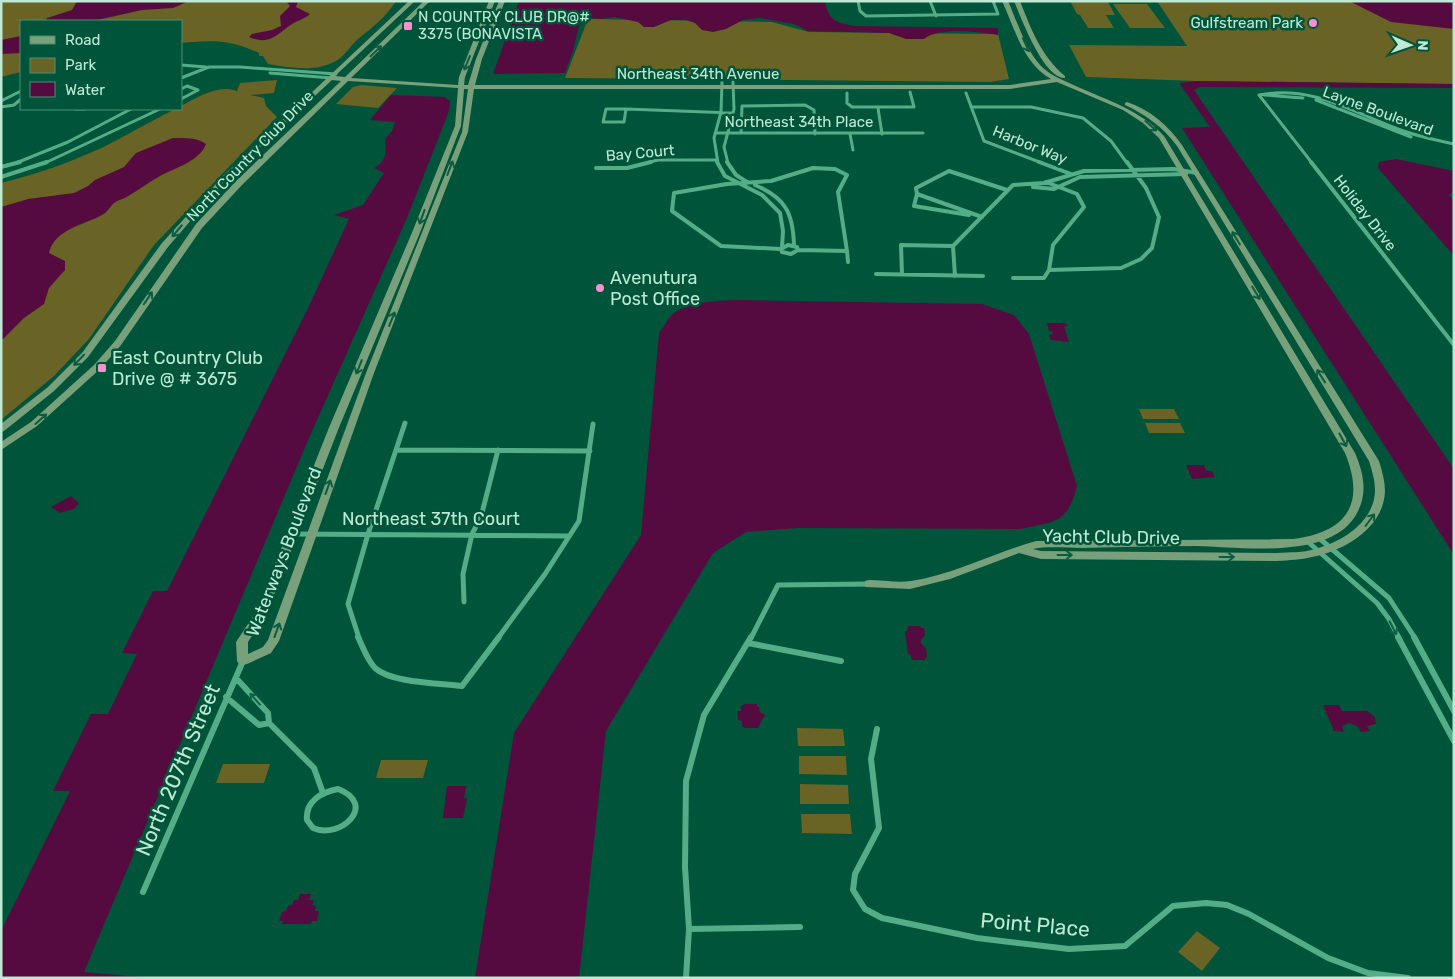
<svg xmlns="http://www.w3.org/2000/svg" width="1455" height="979" viewBox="0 0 1455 979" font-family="Rubik,sans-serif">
<rect width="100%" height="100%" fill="#005439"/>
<path fill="#696325" d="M1,1H396C386,17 372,28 358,39C351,45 346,54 339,59C318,73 291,68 268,64L263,56H259V53C229,39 214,40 181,43V21H21V72L1,77Z
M1073,1L1108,2L1115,15H1106L1114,28H1088L1080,15L1077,14L1071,3Z
M1157,1H1454V84L1196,81L1086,77L1069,45L1187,46Z
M1113,4H1147L1165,28H1130Z
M588,19L772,22L809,32L998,34L1009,79L990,82L565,78Z
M277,80L274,93L250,95L264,98L266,106L277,117L154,245L89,339L54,376L1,420V183C41,173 81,159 117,140C136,130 155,119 175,109H181V106C198,97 218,84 237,91L240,83Z
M361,85L397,88L378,108L336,104L353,87Z
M1139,409H1174L1179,419H1143Z
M1145,423H1180L1185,433H1149Z
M797,728L843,729L845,746H798Z
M799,756H846L847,775L799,774Z
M381,760H428L423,778H376Z
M223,764H270L264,783H216Z
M800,784L848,785L849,804H800Z
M801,814H850L852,834L802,833Z
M1197,931L1220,948L1202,971L1178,952Z"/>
<path fill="#560b40" d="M77,1H189L173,8L142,10L93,21H45L47,18L72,10Z
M286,1H298L296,7L310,14C305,19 298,20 292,24C277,34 270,46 249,37L252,34L272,30L281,26L280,16L290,6Z
M519,1H825C828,21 837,23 856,26L998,28V35C979,32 938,27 924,39H906L889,33L808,31L794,24L759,18L743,20L726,29L713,32L702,30L695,23L686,20H671L654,27H644L638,22L614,17L601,19L581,17L573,51L565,73L493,74Z
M1349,1H1454V29L1391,22Z
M21,36V53L1,54V40Z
M1196,81L1454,84V88L1200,87L1194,90L1454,469V555L1182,128L1210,127L1181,86L1180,83Z
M391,95L445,97L450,101L449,111L407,218L309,438L84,972L151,978H1V931L70,791H53L91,714H108L137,654L122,653L153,591H167L309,306L349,219L334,215L363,205L384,173L374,168C387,161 386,153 385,139L392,131L395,122L370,120Z
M173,138C183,138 197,137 206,144C200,161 175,168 160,176C149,182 139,190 128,196C124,199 118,200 114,203C109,208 107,213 100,216C83,225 54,230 49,253L65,261V270L49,288L44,304L24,318L1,341V207L28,199L74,193L88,186L95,180L124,167L136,153Z
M1396,159L1454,171V191L1449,195L1454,201V256L1378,168L1379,162Z
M736,300L982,304L1014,315L1029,334L1077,486C1067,524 1056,521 1021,529L798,528L746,532L713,553L606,731L579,978H475L514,733L641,535L659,333C664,327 668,318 674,313C690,301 717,301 736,300Z
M1047,323H1066L1067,326L1064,327L1069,342L1051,340L1049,335L1053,334L1052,331H1049Z
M1186,465H1204L1206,471H1212L1215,477L1192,479Z
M71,496L79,503L74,509L60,513L51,507Z
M908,626H920L921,628H924L925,635L921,640V643L926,649L927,658H925V660H912L910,654H908L905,631H907Z
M744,704H757V707H759L760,712L765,715L758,728H745L742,726V721L738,720L737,711H741V706Z
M1323,705H1339L1342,711H1367L1375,717L1376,724L1367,726L1370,731L1361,732L1357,726L1349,723L1342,726L1344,732L1334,731Z
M447,786H466L464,798H467L463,818H443Z
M300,894H311L309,900H314L312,905L316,906L315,911H319L317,921H312L311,924H282L283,921H279L282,912L286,911L288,906L292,905L294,900H298Z"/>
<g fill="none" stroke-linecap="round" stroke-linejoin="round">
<path stroke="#53ae87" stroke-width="3" d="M858,1L860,11L866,16L998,14L993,1
M930,1L936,16
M181,65L206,67
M270,73L331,78
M181,78L209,67H240L336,74
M181,89L187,86L198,90L181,99
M847,93V103L852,107H914L910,92
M966,93L984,141L1042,163
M1259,95L1312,163
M1259,95C1312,85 1350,111 1398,129C1416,136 1435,140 1454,144
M1264,95L1303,98
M1316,100L1411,137
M1,101L21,91
M1,107L14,105L21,99
M971,107H1031L1083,118L1111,141L1127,163
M878,108L882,134
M75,109H85
M606,109H626L624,122H603Z
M626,109L733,113
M715,133H923
M741,133L742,106L805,105L814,110L815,134
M850,134L853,150
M16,163L68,142L131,109
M45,163L160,109
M646,163L658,160H716
M718,163L714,138L721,112L722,82
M728,163L724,147L734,109L733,82"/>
<path stroke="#53ae87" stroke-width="4" d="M717,162L725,176L762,195L780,213L783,231L782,247
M727,162L736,175L747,182
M1039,162L1071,174
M1311,162L1454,345
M1,167L20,162
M596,168H627L651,162
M1,177L47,162
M1046,182L1077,194L1084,207L1053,245L1049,270L1121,268L1141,259L1152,248L1159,217L1146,188L1127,162
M755,185C785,198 793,212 794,245
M1033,187L1054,189L1080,177L1186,174
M917,194L914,206L969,215
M982,217L917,194L916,188L949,171L1007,190
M781,249L782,252L791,254L798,250
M781,249L721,246L672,211L674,193L727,184L771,181L813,168L835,169L847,175L838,192L847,251L798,250
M781,249L788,245L797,247L798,250
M847,251L848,262
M876,274L983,276
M902,274L901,245L953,246
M955,276L953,246L1013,185L1044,183L1084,171L1174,169L1197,173
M1013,278H1044L1049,270"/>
<path stroke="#53ae87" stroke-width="5" d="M396,450L590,451
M292,534L569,536
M1319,538L1389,598L1415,638
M1307,541L1377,603L1389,619L1399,638
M464,602L463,574L472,534L481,517L498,450
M359,638L348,604L368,534L405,423
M498,638L545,574L579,521L593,424
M751,638L778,585L869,584"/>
<path stroke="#53ae87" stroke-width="6" d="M358,637C363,647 367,660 375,668C391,683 439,683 462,686L499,637
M1398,637L1454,741
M1414,637L1454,711
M748,643L841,661
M236,678L268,713L269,723L314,768L323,793
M226,697L259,725L269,723
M877,729L871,759L879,828L855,874L853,890L865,909L882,918L977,938L1069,949L1125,946L1173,906L1206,903L1227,905L1249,914L1328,958L1368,973L1408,978
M338,789C378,804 341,840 313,828L307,820C305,801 322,792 338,789Z
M143,892L243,661
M689,929L800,927
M686,978L689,929L685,867L686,781L704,715L751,637"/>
<path fill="#78a07b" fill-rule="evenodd" d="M409,1H415L335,76L345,77L424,1H430L351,78L458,85L459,77L489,1H495L465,77L464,85H468L476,59L499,1H505L482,59L475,85H1010L1051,79C1023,63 1015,29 1002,1H1008C1017,21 1026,51 1041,66C1051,76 1065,81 1078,87C1109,101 1140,110 1164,136L1355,453C1363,472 1368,491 1358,511C1335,561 1241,547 1196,546C1158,546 1120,547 1082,548C1066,548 1048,546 1033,549L1041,551L1277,553C1290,552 1303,553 1315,549C1342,542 1374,522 1375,491C1375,480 1372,471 1369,461L1177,146C1163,127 1146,115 1125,105V103L1127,102C1150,110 1168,125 1182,145L1379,461C1382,471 1385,481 1385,491C1384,528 1344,551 1312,557C1301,560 1289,560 1277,561L1041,559L1019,553L950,579L910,589L865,587L864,584L865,581L869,580C883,580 897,583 911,581C953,575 995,552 1036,541L1293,539C1347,532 1366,504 1345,453L1159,138L1143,123L1123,110L1057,82L1010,89H474L468,132L374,373L279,641L271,653L247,664L243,665L239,664L237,661L236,642L256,612L328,430L411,235L455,126L458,88L348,81L242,185L202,228L121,345L100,369L37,426L1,450V442L31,422L94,365L115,341L196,224L236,181L341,81L332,80L229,176L168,247L88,357L54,391L4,431L1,432V424L48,387L82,353L162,243L225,174ZM464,89H468L462,132L366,373L268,640L263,647L248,654V642L267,613L338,430L419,235L461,126Z
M1014,1H1020C1031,29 1041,56 1065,76V78C1044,79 1021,18 1014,1Z"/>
</g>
<defs><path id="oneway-shaft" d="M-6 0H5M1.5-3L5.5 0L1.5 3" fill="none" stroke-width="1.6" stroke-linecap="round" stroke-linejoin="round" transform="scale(1.25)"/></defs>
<g stroke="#0c5c40">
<use href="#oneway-shaft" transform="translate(1026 45) rotate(65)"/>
<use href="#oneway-shaft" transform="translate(376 51) rotate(-44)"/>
<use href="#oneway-shaft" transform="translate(467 63) rotate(112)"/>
<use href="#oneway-shaft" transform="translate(1151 126) rotate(41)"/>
<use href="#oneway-shaft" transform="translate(450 168) rotate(-69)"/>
<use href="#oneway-shaft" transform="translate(422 217) rotate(110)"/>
<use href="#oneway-shaft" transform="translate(177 231) rotate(130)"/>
<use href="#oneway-shaft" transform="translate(1236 238) rotate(-121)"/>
<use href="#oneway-shaft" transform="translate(1256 293) rotate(59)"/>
<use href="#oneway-shaft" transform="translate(148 298) rotate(-56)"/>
<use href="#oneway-shaft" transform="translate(392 319) rotate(-68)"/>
<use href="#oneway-shaft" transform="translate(79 360) rotate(134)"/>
<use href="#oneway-shaft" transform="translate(359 367) rotate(112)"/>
<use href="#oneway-shaft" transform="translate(1321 376) rotate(-122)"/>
<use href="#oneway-shaft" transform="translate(41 419) rotate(-42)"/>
<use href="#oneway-shaft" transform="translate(1343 440) rotate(61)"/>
<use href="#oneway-shaft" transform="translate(328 487) rotate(-70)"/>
<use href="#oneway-shaft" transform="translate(1370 520) rotate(-53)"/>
<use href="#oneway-shaft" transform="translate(1065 555)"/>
<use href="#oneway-shaft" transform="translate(1227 557)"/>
<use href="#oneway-shaft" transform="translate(277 630) rotate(-70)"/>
</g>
<g stroke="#0c6245">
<use href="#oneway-shaft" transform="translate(1393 628) rotate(63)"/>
<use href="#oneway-shaft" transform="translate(255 699) rotate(-132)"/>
</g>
<g fill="#f690cf" stroke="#005439" stroke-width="2">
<circle cx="1313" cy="23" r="5"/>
<rect x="403" y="21" width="10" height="10" rx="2.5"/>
<circle cx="600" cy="288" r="5"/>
<rect x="97" y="363" width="10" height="10" rx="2.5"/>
</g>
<g text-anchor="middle" stroke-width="5" stroke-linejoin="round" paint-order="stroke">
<g font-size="15" fill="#bee9d4" stroke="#005439" text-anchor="start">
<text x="418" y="22">N COUNTRY CLUB DR@#<tspan x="418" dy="17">3375 (BONAVISTA</tspan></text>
<text x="1303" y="28" text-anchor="end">Gulfstream Park</text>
</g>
<g font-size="15" fill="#bee9d4" stroke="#005439">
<text x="698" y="79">Northeast 34th Avenue</text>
<text transform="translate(1378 111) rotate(20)" y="5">Layne Boulevard</text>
<text x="799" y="127">Northeast 34th Place</text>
<text transform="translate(1030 145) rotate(22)" y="5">Harbor Way</text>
<text transform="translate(640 153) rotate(-5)" y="5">Bay Court</text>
<text transform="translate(250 156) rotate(-46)" y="5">North Country Club Drive</text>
<text transform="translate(1365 213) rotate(52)" y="5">Holiday Drive</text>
</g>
<g font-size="18" fill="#bee9d4" stroke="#005439" text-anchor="start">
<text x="610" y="284">Avenutura<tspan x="610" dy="21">Post Office</tspan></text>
<text x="112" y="364">East Country Club<tspan x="112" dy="21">Drive @ # 3675</tspan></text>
</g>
<g font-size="18" fill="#bee9d4" stroke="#005439">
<text x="431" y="525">Northeast 37th Court</text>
<text transform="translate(1111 537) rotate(1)" y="6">Yacht Club Drive</text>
<text transform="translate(284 552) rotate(-69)" y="6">Waterways Boulevard</text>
</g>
<g font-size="21" fill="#bee9d4" stroke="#005439">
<text transform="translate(178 770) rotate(-67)" y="7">North 207th Street</text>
<text transform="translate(1035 925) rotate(5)" y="7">Point Place</text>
</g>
</g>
<rect width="1455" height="979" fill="none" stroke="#bee9d4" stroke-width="5"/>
<rect x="20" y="20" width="162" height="90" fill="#005439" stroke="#4c9077"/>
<rect x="30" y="36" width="25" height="8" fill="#78a07b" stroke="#4c9077"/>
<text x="65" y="45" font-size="15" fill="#bee9d4">Road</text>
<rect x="30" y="58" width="25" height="15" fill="#696325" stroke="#4c9077"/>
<text x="65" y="70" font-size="15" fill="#bee9d4">Park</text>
<rect x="30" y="82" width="25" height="15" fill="#560b40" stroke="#4c9077"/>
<text x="65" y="95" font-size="15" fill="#bee9d4">Water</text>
<g transform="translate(1410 45) rotate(92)" stroke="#005439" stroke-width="4" paint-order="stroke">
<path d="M0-4L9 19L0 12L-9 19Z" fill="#bee9d4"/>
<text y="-8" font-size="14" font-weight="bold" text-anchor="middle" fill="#bee9d4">N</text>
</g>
</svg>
